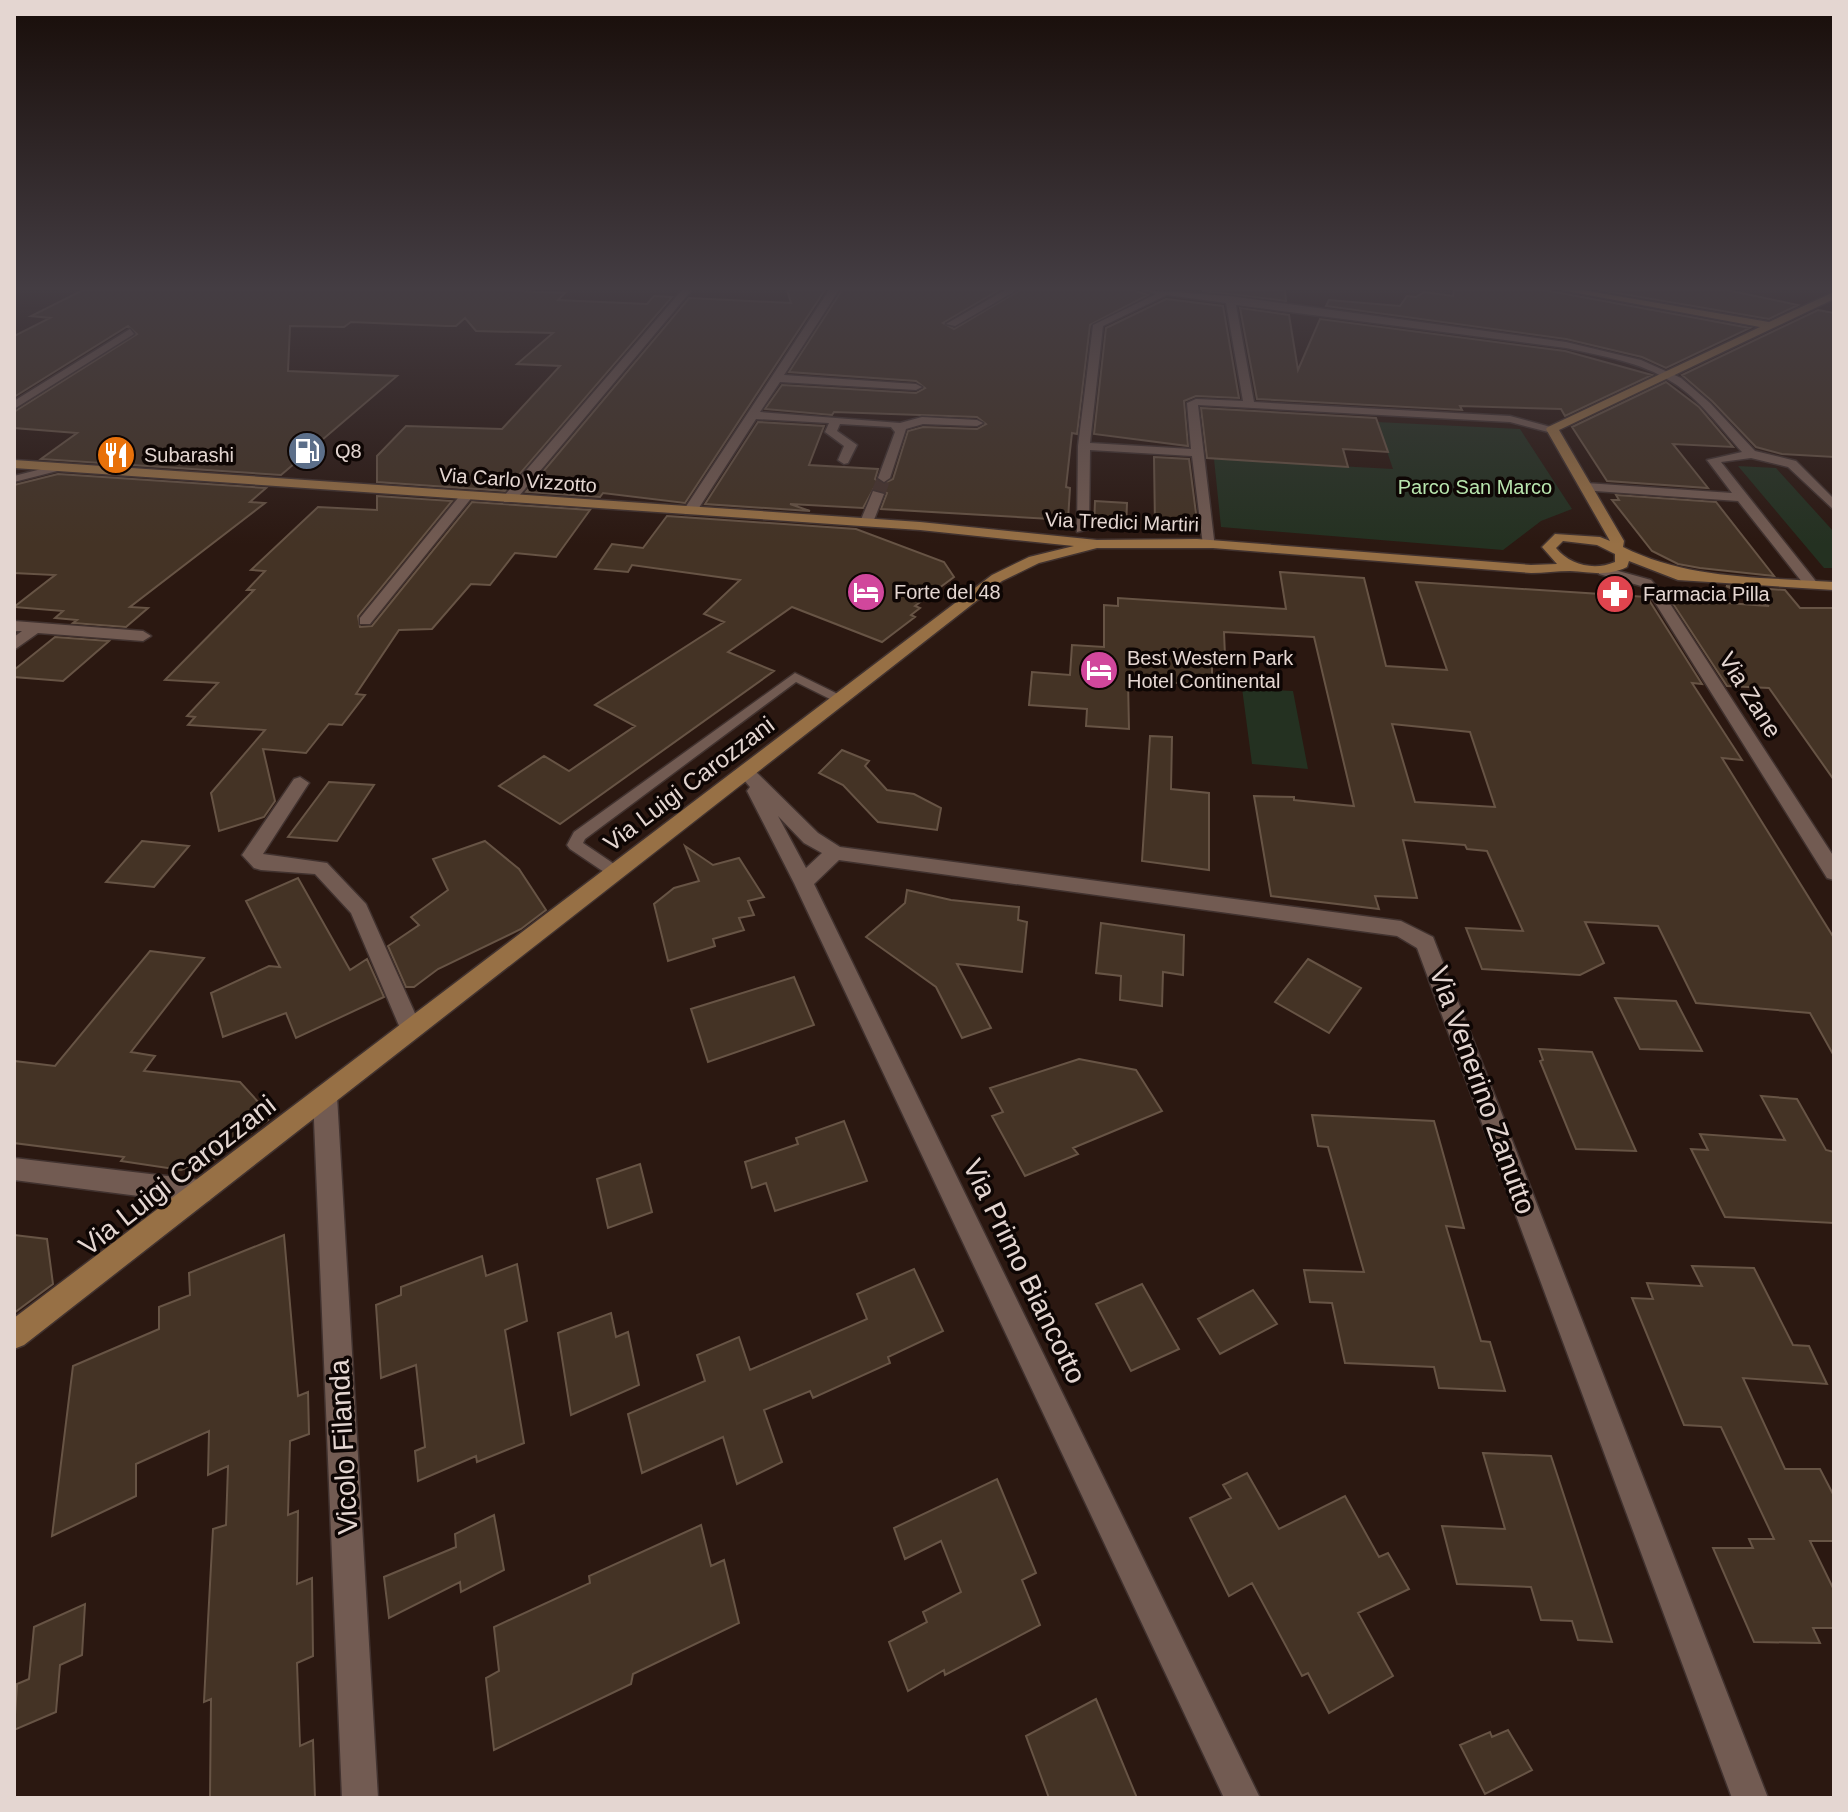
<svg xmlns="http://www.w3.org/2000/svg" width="1848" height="1812" viewBox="0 0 1848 1812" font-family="Helvetica,sans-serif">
<rect width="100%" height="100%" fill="#2b1811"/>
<path fill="#243121" d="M1377,422L1520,429L1572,509L1541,521L1503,550L1221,527L1214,459L1393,469Z
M1738,466L1776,468L1834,532V568H1824Z
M1242,688L1293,691L1308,769L1252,764Z"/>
<path fill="#443325" stroke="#675445" stroke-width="2" fill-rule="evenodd" d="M83,290H498L565,293L558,300L647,304L654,296L672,297L505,491L377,482V456L406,426L502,429L560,366L517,364L553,333L476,331L465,318L456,326H446L351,322L344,327L290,326L288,371L397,376L281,475L41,459L77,433L14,428V412L137,334L128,326L14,397V336L50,318L31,316Z
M787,290H825L685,503L603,493L600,497L526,492L689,298L791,303Z
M842,290H999L943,323L954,329L1020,290H1133L1148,295L1090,325L1077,434L1072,433L1066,487L1070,488L1068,520L881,509L887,493L874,488L863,508L790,504L810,511L705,504L758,422L824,426L809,465L878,469L875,479L882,484L893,479L908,431L923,427L977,429L986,424L977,417L834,412L832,415L765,409L782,385L916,393L925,388L916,381L789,372Z
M1203,290H1285L1286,301L1203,291Z
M1454,290H1544L1750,328L1666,368L1642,357L1566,339L1326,306L1329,300L1400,306L1407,296L1416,297L1424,292L1453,296Z
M1599,290H1727L1798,305L1769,319Z
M1166,299L1223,306L1239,398L1196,396L1184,401L1188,446L1094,434L1106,328Z
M1240,308L1289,315L1298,370L1320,319L1565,351L1652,375L1565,416L1561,409L1460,406L1462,410L1257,399Z
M1818,310L1834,313V457L1782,454L1756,447L1712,401L1682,375Z
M1666,382L1699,407L1733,447L1673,444L1708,488L1607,481L1572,427Z
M1201,408L1376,418L1388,452L1343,449L1348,467L1207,458Z
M1154,457L1189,459L1198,529L1155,526Z
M58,474L266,488L250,502L265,503L130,607L148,608L126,627L73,623L77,620L55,618L63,611L14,607L55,575L14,573V485Z
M1616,495L1716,502L1774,576L1700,568L1678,564L1652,551L1612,500H1619Z
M377,496L452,501L358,616L360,627L372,626L472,502L590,510L556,557L515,553L490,585L471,584L432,629L399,630L356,694L365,695L342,725L329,724L306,753L263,749L275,801L264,817L219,831L211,793L265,730L188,725L195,717L187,716L218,683L165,680L254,590H247L265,571L251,570L318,507L377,510Z
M1095,501L1127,503L1126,529L1094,527Z
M667,516L856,529L944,562L954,577L915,606L920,608L911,615L915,617L882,642L792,607L728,652L774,671L560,824L499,786L544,756L569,771L635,726L595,705L724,622L704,614L740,580L632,565L628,572L595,569L612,544L643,548Z
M1280,572L1364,578L1386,666L1447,670L1416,582L1647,597L1702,684L1692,683L1742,760L1722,758L1834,938V1056L1810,1013L1696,1003L1658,926L1585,922L1604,963L1580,975L1482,969L1466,928L1523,931L1487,851L1467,849L1465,845L1403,840L1417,898L1375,896L1379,909L1271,896L1254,796L1294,797V800L1354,806L1314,637L1224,632L1225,656L1212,657V685L1128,680L1129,729L1086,726L1087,709L1029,705L1032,672L1070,675L1072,645L1104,647V605L1118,606V598L1286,609ZM1392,724L1470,732L1495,807L1415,802Z
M1726,586L1785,590L1800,608H1834V780L1769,688L1727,686L1670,599L1769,606Z
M55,637L109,641L63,681L14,677V670Z
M1150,736L1172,737L1171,789L1209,793V870L1142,861Z
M842,750L869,761L865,766L887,790L914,794L941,808L937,830L878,822L843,785L819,773Z
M329,782L374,785L337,841L288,837Z
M142,841L189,846L154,887L106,882Z
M485,841L519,869L546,910L521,929L438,969L414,987H406L388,946L419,925L411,917L448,890L433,859Z
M685,846L713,865L739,858L764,897L748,901L754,915L739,918L744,930L713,939L715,946L668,961L654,904L674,888L699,881Z
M298,878L350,970L367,959L384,997L296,1038L286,1013L223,1037L211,993L269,966L280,967L246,901Z
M907,890L951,900L1019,907L1018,920L1027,922L1022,972L957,964L991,1028L962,1038L936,987L866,937L905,903Z
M1101,923L1184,935L1183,975L1163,972L1162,1006L1120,1000L1121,976L1096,973Z
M150,951L204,958L131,1052L155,1056L144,1071L240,1082L260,1104L253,1110L268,1120L214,1159L181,1170L121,1161L124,1157L14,1143V1061L55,1066Z
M1308,959L1361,988L1329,1033L1275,1002Z
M794,977L814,1025L708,1062L691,1009Z
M1615,998L1676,1001L1702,1051L1640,1049Z
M1539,1049L1592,1052L1636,1151L1576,1149L1540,1061L1543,1060Z
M1079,1059L1136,1070L1162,1111L1073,1148L1078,1154L1025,1176L992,1116L1003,1112L990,1088Z
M1761,1096L1797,1099L1826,1150L1834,1152V1223L1725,1217L1691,1149L1708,1150L1700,1134L1785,1140Z
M1312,1115L1434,1121L1464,1228L1446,1226L1481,1341L1490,1342L1505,1391L1439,1388L1434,1367L1345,1363L1332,1303L1310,1302L1304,1270L1364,1272L1328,1147L1318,1146Z
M844,1121L867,1181L775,1211L766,1183L752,1188L745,1162L798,1144L796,1138Z
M640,1164L652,1212L608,1228L597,1179Z
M14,1235L47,1239L53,1284L14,1313Z
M284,1235L298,1396L308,1392L309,1434L290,1441L288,1515L298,1511L297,1584L312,1578L313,1656L297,1663L300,1746L313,1740L315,1798H210L211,1699L204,1702L208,1621L213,1529L226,1525L228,1466L208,1475L209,1431L136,1464V1496L52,1536L73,1366L159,1329V1307L190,1295L189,1273Z
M482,1256L486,1276L517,1264L527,1321L505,1330L524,1443L477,1462L476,1456L418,1481L415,1451L425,1447L416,1365L381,1378L376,1305L401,1295V1287Z
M1692,1266L1754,1268L1793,1345L1809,1346L1827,1384L1743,1378L1785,1469H1820L1834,1496V1541H1810L1834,1590V1628H1813L1820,1643L1754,1642L1713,1548H1753L1749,1539H1774L1721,1427L1684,1425L1632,1298L1653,1299L1647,1283L1702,1286Z
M914,1269L943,1331L888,1357L890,1363L813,1398L810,1391L764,1410L782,1462L737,1484L723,1437L642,1473L628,1414L705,1381L697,1355L739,1337L750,1370L867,1319L857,1294Z
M1142,1284L1179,1349L1131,1371L1096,1304Z
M1253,1290L1277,1324L1220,1354L1198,1319Z
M611,1313L616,1337L628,1332L639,1385L571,1415L558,1333Z
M1483,1453L1551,1456L1612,1642L1578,1640L1572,1621L1541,1620L1531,1587L1457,1584L1442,1526L1505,1529Z
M1247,1473L1279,1529L1345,1496L1379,1557L1388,1553L1409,1589L1358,1613L1393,1676L1329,1713L1308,1673L1302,1676L1252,1583L1229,1596L1190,1518L1231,1498L1223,1485Z
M997,1479L1036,1573L1022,1580L1040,1625L945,1675L944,1670L908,1691L889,1642L927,1622L923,1612L961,1592L941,1541L905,1559L894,1528Z
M494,1515L504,1570L461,1592L460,1582L389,1618L384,1577L456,1547L455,1534Z
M701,1525L711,1566L724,1560L739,1623L633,1674L631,1684L494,1750L486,1678L499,1671L494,1627L590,1583L589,1576Z
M85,1604L82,1655L60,1665L56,1712L14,1730L17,1684L29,1679L34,1627Z
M1096,1699L1137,1798H1049L1026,1736Z
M1508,1730L1532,1770L1485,1794L1460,1745L1490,1732L1492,1737Z"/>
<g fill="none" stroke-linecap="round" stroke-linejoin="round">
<path stroke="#47342e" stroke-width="14" stroke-dasharray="14 7" stroke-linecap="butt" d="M878,494L884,478"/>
<g stroke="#41322f" stroke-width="3">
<path id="lane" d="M61,464L65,465V469L14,482V476Z
M795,673L848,699L841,703L836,702L796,682L585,839L583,843L620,868L623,872L620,876H610L570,849L567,845L574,832Z"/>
</g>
<g stroke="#41322f" stroke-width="3">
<path id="street" d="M682,290L691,291L514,502H504V496Z
M829,290H839L784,375L916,384L922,387L916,390L780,382L760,412L900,423L922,417L977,420L983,423L977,426L923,424L906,429L890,478L884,482L878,478L895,432L891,427L840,424L837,431L857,445L848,463L844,464L838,460L844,446L825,432L829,423L756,419L695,514H685L683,511Z
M1005,290H1017L955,326L946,324Z
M1142,290L1230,296L1566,342L1641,360L1681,378L1710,403L1755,451L1796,461L1834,499V510L1788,467L1751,458L1721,462L1818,584L1806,587L1738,501L1581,490V484L1586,483L1732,493L1707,460L1742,452C1720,428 1700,399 1672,382C1641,362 1602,356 1566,348L1236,305L1254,402L1510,416L1558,429L1552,433L1510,422L1198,405L1215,548L1203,545L1192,456L1090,450L1089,529L1077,532L1078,446L1093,325L1156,294ZM1167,295L1226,303L1243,401L1196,399L1187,403L1191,449L1090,443L1103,326Z
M130,329L134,334L14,409V401Z
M873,491L884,494L872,525H862L860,522Z
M462,493L473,496L370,624H360V618Z
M1604,567L1651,580L1665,596L1834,857V880L1827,878L1654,601L1641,586L1599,574V568Z
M14,621L143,631L151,636L143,641L38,633L14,650V637L22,631H14Z
M747,767L753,769L818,833L840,847L1401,921L1433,937L1768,1798H1732L1417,948L1397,936L839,860L814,884L1260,1798H1224L794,883L747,791L750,787L738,773ZM778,816L804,843L822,853L806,868Z
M300,777L309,783L263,854L327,863L366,904L422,1029L419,1035L411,1038L403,1035L351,913L315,874L261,870L254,868L242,855L294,779Z
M325,1086L333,1089L337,1096L378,1798H342L313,1096L317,1089Z
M14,1158L201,1180L210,1184L213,1192L210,1200L201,1204L14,1180Z"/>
</g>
<g stroke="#41322f" stroke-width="3">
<path id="secondary" d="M1561,290H1582L1769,322L1834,292V299L1559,430L1624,541L1623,547C1689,580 1762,577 1834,582V590L1678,580L1629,561L1627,567C1606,577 1591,572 1570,571C1557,571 1544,573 1531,573L1213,548H1097L1039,563L1002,581L24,1345L14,1349V1318L992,575L1029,557L1074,546L920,530L14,468V460L920,522L1097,540L1197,539L1531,565L1557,564L1542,547L1555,534L1600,537L1610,541L1546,429L1548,427L1760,327ZM1563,541L1597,545L1615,554V562C1594,571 1570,565 1556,548Z"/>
</g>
<use href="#lane" fill="#725b52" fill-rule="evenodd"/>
<use href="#street" fill="#725b52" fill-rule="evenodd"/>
<use href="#secondary" fill="#977045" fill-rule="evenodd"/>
</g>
<linearGradient id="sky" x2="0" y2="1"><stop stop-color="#180d09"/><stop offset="0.53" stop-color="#443d43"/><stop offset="1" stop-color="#443d43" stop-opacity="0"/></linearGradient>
<rect width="1848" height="544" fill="url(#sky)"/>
<defs>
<g id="fuel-disc" transform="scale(2)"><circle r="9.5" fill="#5c6f8a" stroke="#0e0604"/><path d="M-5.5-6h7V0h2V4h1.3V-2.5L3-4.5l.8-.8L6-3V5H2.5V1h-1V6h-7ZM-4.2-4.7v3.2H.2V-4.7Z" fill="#fff"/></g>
<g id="restaurant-disc" transform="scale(2)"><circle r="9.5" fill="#e8710a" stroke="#0e0604"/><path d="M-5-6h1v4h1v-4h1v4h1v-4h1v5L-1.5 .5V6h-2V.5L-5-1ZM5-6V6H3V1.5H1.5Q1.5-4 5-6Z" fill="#fff"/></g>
<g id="hotel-disc" transform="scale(2)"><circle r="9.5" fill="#d1479c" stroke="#0e0604"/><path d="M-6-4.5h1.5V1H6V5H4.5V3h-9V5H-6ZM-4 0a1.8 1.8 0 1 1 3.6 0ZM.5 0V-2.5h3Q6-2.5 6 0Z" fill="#fff"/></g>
<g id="pharmacy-disc" transform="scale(2)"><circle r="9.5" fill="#e0444e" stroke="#0e0604"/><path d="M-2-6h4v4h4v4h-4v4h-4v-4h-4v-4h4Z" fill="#fff"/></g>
</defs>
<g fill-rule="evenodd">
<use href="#fuel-disc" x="307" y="451"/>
<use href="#restaurant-disc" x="116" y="455"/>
<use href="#hotel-disc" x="866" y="592"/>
<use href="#pharmacy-disc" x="1615" y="594"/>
<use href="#hotel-disc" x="1099" y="670"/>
</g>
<g text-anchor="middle" stroke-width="7" stroke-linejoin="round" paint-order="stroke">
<g font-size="20" fill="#e4d6d1" stroke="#0e0604" text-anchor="start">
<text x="335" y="458">Q8</text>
<text x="144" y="462">Subarashi</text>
<text x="894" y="599">Forte del 48</text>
<text x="1643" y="601">Farmacia Pilla</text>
<text x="1127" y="665">Best Western Park<tspan x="1127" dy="23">Hotel Continental</tspan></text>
</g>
<g font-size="20" fill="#e4d6d1" stroke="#0e0604">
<text transform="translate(518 480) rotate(4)" y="7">Via Carlo Vizzotto</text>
<text transform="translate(1122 522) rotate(2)" y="7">Via Tredici Martiri</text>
</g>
<g font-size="20" fill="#b8e5ae" stroke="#0e0604">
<text x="1475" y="494">Parco San Marco</text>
</g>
<g font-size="24" fill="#e4d6d1" stroke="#0e0604">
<text transform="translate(1750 695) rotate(58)" y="8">Via Zane</text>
<text transform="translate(689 784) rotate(-37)" y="8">Via Luigi Carozzani</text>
</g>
<g font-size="28" fill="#e4d6d1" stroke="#0e0604">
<text transform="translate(1483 1090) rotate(70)" y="10">Via Venerino Zanutto</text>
<text transform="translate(177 1175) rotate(-38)" y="10">Via Luigi Carozzani</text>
<text transform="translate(1025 1271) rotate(64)" y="10">Via Primo Biancotto</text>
<text transform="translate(343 1447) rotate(-93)" y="10">Vicolo Filanda</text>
</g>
</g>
<rect width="1848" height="1812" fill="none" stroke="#e4d6d1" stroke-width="32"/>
</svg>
